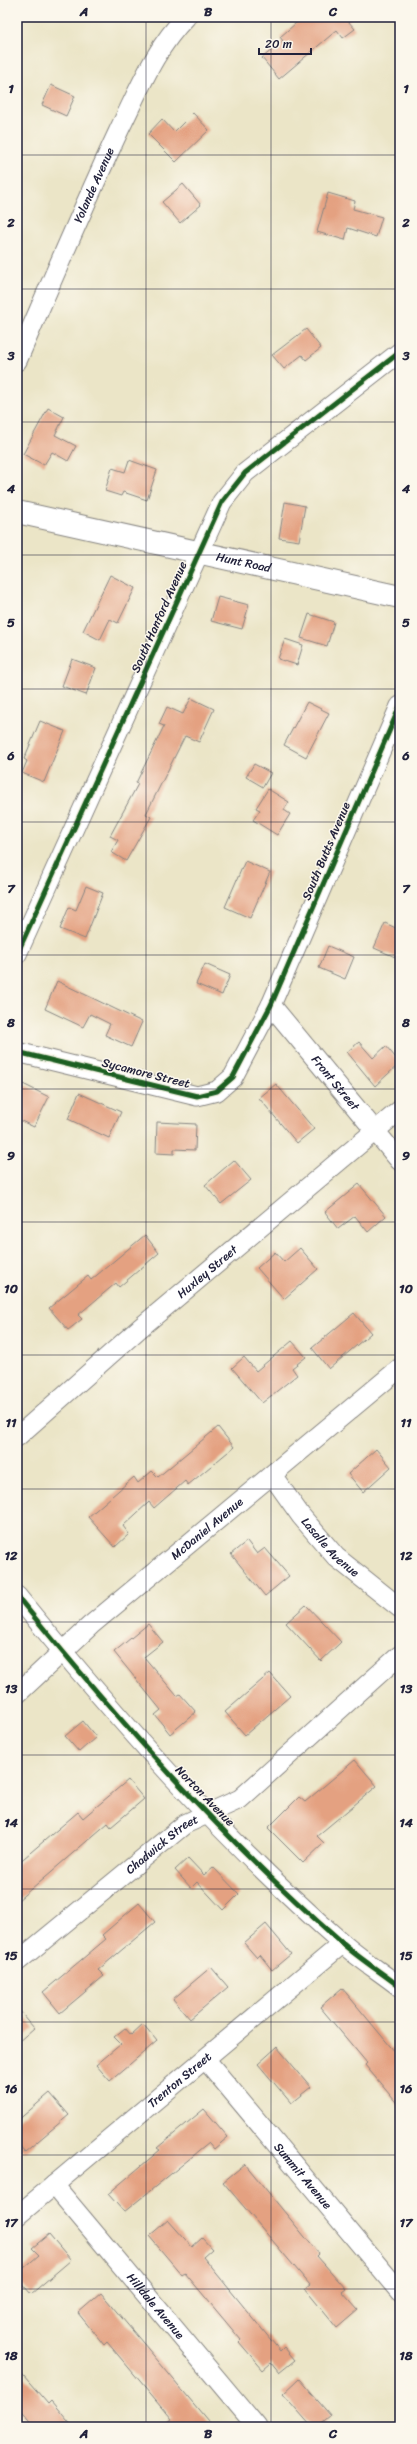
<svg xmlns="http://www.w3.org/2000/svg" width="417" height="2444" viewBox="0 0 417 2444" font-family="Sriracha,sans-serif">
<rect width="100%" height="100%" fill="#fbf7ec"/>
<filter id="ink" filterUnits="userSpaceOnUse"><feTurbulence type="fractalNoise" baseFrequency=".025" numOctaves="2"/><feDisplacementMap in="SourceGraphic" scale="8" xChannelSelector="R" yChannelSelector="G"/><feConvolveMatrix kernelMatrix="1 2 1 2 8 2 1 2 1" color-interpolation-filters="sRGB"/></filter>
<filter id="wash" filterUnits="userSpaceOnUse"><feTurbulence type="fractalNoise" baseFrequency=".012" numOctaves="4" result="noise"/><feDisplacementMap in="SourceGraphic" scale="16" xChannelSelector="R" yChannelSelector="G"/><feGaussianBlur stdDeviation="0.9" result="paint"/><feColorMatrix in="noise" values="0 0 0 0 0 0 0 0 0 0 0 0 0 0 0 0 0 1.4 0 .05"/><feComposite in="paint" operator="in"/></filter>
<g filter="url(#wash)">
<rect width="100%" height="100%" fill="#ebe5c7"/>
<g id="blocks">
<path fill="#e4a181" d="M303,17H352L348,21L355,29L343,38L337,30L279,79L262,58L283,41L280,37Z
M51,85L75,96L66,116L42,105Z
M193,113L209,130L176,162L148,134L162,119L174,132Z
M183,184L201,205L180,223L162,202Z
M328,193L355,201L353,209L382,217L376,237L348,228L345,240L317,232Z
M306,329L321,348L306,360L302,355L284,369L272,355Z
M48,408L64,417L55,435L76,446L68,461L52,452L44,465L23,454Z
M129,460L157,470L147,500L123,492L121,496L105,491L112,468L125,472Z
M285,502L305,506L299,541L279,538Z
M110,575L135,588L118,623L110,619L100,640L83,631Z
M218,597L249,605L242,629L211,621Z
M309,614L334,622L327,646L301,638Z
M285,639L303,645L297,665L278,659Z
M72,659L96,668L86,695L62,686Z
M191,698L214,709L199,742L185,736L146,814L151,817L126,861L111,852L118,840L110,836L138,784L136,783L164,726L159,724L167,707L183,714Z
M307,702L329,713L306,757L284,745Z
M40,721L65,731L44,782L22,773L27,761L24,759Z
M254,764L271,773L263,787L246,777Z
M268,789L289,802L284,810L290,814L277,835L253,820L260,810L256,808Z
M245,861L270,872L250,918L225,907Z
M86,886L103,893L85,939L60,929L69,907L76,910Z
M385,923L400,930V959L374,948Z
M328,946L354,957L345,979L319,968Z
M205,964L230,975L222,995L196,984Z
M57,981L142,1022L131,1047L105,1035L110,1024L90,1014L83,1027L45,1009Z
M359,1042L373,1058L386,1046L400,1063L375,1086L347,1052Z
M17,1081L49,1097L34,1127L17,1119Z
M276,1084L314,1129L297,1143L259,1098Z
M79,1093L121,1112L109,1138L68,1119Z
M157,1122L196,1124L195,1150L174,1149V1154L156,1153Z
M234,1160L251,1180L221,1204L205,1185Z
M359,1184L386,1216L368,1232L355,1216L338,1229L325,1212Z
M145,1235L159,1253L119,1287L116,1283L78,1315L82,1319L68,1330L49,1308L88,1276L91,1280Z
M300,1248L318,1269L284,1299L257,1268L275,1252L284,1262Z
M354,1313L371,1333L329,1369L312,1348Z
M292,1341L306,1357L292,1368L297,1375L262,1403L232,1368L244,1357L256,1371Z
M218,1427L234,1447L188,1485L185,1481L154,1508L149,1502L123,1526L129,1534L115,1547L88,1517L134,1477L138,1483L152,1471L158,1477Z
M376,1449L391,1467L363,1492L348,1474Z
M247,1541L257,1554L265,1548L289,1576L265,1596L231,1554Z
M306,1605L341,1642L321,1661L286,1623Z
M148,1624L163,1642L144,1657L177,1696L180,1694L196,1712L170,1734L155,1715L161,1710L114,1652Z
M270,1673L290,1696L245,1735L225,1712Z
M83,1721L96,1737L79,1752L65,1736Z
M355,1760L377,1786L317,1836L324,1843L303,1863L268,1828L299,1797L305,1802Z
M128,1780L144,1799L111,1827L108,1823L17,1901V1864L78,1812L83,1818Z
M188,1858L204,1875L213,1867L239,1894L223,1910L197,1882L191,1888L175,1870Z
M139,1903L155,1922L98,1970L104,1976L60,2013L43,1992L106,1939L102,1935Z
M266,1924L291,1954L272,1970L260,1955L257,1958L244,1943Z
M211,1967L228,1987L190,2019L173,1999Z
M342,1988L400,2058V2107L365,2065L367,2063L320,2007Z
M17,2008L34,2028L17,2043Z
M143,2024L157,2041L110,2081L96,2065L121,2044L114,2037L125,2028L131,2035Z
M277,2047L311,2087L291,2103L258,2064Z
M50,2093L69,2115L25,2152L17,2143V2121Z
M204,2109L228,2137L214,2149L209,2143L124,2212L108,2194L160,2150L157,2148Z
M245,2164L319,2254L317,2256L346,2289L342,2292L358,2310L337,2328L305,2289L310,2285L223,2182Z
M168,2220L192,2247L202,2238L212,2249L203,2257L280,2351L284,2347L295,2360L279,2373L271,2363L263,2370L239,2342L241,2340L185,2273L182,2275L149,2236Z
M49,2234L71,2260L31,2294L17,2278V2274L39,2255L32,2248Z
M101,2293L164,2368L213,2427H162L172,2419L107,2342L104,2345L78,2313Z
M17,2368L48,2404L51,2401L73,2427H34L17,2407Z
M299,2379L331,2416L318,2427H312L283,2394Z"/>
</g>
</g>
<g filter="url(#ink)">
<use href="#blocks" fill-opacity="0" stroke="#868481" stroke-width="1"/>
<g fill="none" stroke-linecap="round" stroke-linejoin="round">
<g stroke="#868481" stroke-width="21">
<g id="street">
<path id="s1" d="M17,361C51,283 84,205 120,128C139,90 155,48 186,17"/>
<path d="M17,954L222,502L245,473L400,352"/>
<path id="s2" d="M271,1005L400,1161"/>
<path d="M17,1052L197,1096L217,1091L233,1077L271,1005L400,706"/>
<path id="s3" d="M17,1437L140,1328L400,1110"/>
<path id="s4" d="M272,1475L301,1516L336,1557L400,1608"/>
<path d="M17,1596C117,1719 222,1838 342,1943C360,1959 381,1972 400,1987"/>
<path id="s5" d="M17,1694L91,1625L400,1368"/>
<path id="s6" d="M17,1962L185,1824L240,1799L400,1655"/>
<path id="s7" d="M206,2060L400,2292"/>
<path id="s8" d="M54,2185L257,2427"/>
<path id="s9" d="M17,2216L342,1944"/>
</g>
</g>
<g stroke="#868481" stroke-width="24">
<g id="secondary">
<path id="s10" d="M17,512L400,597"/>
</g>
</g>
<use href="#street" stroke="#fff" stroke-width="19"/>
<use href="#secondary" stroke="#fff" stroke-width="22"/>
<g stroke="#fbf7ec" stroke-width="8">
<path id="cycleway" d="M17,954L222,502L245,473L400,352
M17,1052L197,1096L217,1091L233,1077L271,1005L400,706
M17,1596C117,1719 222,1838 342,1943C360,1959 381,1972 400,1987"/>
</g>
<use href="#cycleway" stroke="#1b5e20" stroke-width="5"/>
</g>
</g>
<path fill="none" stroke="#22223b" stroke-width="1" stroke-opacity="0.55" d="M146,17V2427M271,17V2427M17,155H400M17,289H400M17,422H400M17,555H400M17,689H400M17,822H400M17,955H400M17,1089H400M17,1222H400M17,1355H400M17,1489H400M17,1622H400M17,1755H400M17,1889H400M17,2022H400M17,2155H400M17,2289H400"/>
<g text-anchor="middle" stroke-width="3" stroke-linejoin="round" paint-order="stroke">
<g font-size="12" fill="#22223b" stroke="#fbf7ec">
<text dy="4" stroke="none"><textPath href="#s1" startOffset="192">Yolande Avenue</textPath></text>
<text dy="4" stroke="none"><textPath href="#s10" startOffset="232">Hunt Road</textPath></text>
<text transform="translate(159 617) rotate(-66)" y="4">South Hanford Avenue</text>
<text transform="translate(326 851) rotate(-67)" y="4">South Butts Avenue</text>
<text transform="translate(146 1073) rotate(14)" y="4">Sycamore Street</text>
<text dy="4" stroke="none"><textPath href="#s2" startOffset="101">Front Street</textPath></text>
<text dy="4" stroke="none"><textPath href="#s3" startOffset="252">Huxley Street</textPath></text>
<text dy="4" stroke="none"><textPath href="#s5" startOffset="252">McDaniel Avenue</textPath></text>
<text dy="4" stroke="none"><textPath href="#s4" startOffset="93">Lasalle Avenue</textPath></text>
<text transform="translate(205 1796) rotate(46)" y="4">Norton Avenue</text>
<text dy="4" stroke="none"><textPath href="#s6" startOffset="187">Chadwick Street</textPath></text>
<text dy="4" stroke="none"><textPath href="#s9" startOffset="212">Trenton Street</textPath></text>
<text dy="4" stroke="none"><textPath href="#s7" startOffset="151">Summit Avenue</textPath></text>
<text dy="4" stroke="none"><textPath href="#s8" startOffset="158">Hilldale Avenue</textPath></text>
</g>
</g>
<rect width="417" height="2444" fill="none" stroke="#fbf7ec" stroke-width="44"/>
<path d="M259 48v6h52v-6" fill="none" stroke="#22223b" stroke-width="2"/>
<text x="265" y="48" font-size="12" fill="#22223b" stroke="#fbf7ec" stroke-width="3" paint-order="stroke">20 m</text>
<rect x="22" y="22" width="373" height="2400" fill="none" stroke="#22223b" stroke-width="1.5"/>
<g font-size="13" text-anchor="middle" font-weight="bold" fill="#22223b">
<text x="84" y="16">A</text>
<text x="208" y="16">B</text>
<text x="333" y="16">C</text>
<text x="11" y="93">1</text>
<text x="406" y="93">1</text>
<text x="11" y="227">2</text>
<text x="406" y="227">2</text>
<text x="11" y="360">3</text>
<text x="406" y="360">3</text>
<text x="11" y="493">4</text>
<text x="406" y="493">4</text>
<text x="11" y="627">5</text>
<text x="406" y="627">5</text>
<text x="11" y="760">6</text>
<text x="406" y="760">6</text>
<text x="11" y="893">7</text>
<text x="406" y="893">7</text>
<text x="11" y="1027">8</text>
<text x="406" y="1027">8</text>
<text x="11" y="1160">9</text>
<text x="406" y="1160">9</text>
<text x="11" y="1293">10</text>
<text x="406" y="1293">10</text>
<text x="11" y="1427">11</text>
<text x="406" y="1427">11</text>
<text x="11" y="1560">12</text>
<text x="406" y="1560">12</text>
<text x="11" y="1693">13</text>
<text x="406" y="1693">13</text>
<text x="11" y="1827">14</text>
<text x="406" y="1827">14</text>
<text x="11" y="1960">15</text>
<text x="406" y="1960">15</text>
<text x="11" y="2093">16</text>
<text x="406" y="2093">16</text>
<text x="11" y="2227">17</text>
<text x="406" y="2227">17</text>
<text x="11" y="2360">18</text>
<text x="406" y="2360">18</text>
<text x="84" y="2438">A</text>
<text x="208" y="2438">B</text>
<text x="333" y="2438">C</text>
</g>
</svg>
